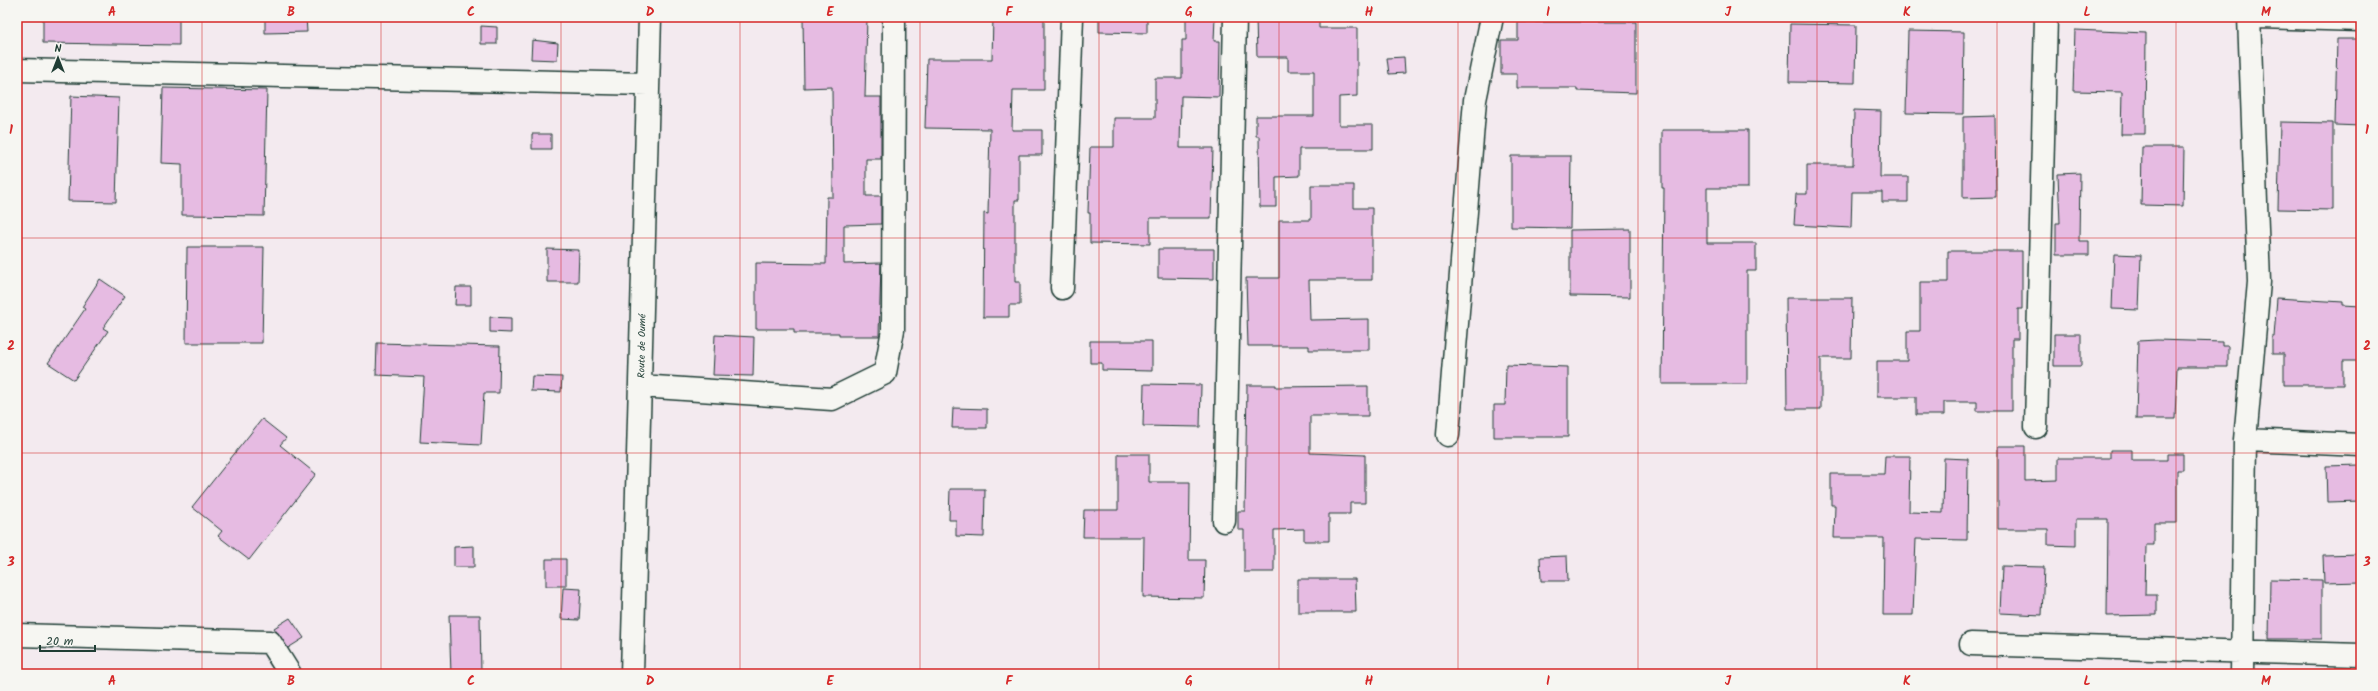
<svg xmlns="http://www.w3.org/2000/svg" width="2378" height="691" viewBox="0 0 2378 691" font-family="Kalam,sans-serif">
<rect width="100%" height="100%" fill="#f3eaef"/>
<filter id="ink" filterUnits="userSpaceOnUse"><feTurbulence type="fractalNoise" baseFrequency=".025" numOctaves="2"/><feDisplacementMap in="SourceGraphic" scale="8" xChannelSelector="R" yChannelSelector="G"/><feConvolveMatrix kernelMatrix="1 2 1 2 8 2 1 2 1" color-interpolation-filters="sRGB"/></filter>
<g filter="url(#ink)">
<path fill="#e6bbe2" stroke="#1f3d34" d="M43,17H179V45L43,43Z
M265,17H306L307,32L265,33Z
M803,17H867L865,97H881V159H866V196H881V224L844,225V264L881,263L879,336H839V333H794V329H756V263L826,264L827,197H833L832,87L804,88Z
M993,17H1044V90H1013L1012,130H1042V155H1019V200H1015V282H1020V305H1009V317H983L984,213L988,214L990,129L925,128L927,59H992Z
M1099,17H1147V33L1099,32Z
M1186,17H1215L1214,41H1220L1219,97L1181,96L1180,148H1213L1211,218H1150V244L1090,243V213H1088L1090,147H1114V118H1155V78H1182V40H1186Z
M1256,17H1319V28H1357V96L1339,97V125H1373V149H1299V176L1276,177V207H1260L1259,136H1256V116H1314V71H1288V57H1257Z
M1518,22H1636V93L1577,91V88H1517V74H1501V40H1518Z
M1790,24L1856,25L1855,83L1789,82Z
M481,26L497,27V44H481Z
M2075,30L2146,33L2145,134H2121L2122,92L2073,91Z
M1908,31L1964,32L1963,114L1906,113Z
M2337,39H2361V126L2335,125Z
M532,40L558,43L557,60L531,59Z
M1404,57L1405,73L1389,74L1387,58Z
M163,88L267,90L264,216L182,215V164L161,163Z
M71,96L119,98L116,202L68,201Z
M1854,110L1881,111L1880,177H1908V202H1882V192H1852L1851,228L1794,225L1796,194H1807V165H1853Z
M1995,116L1996,197L1963,198V117Z
M2280,122L2333,123V210L2278,209Z
M1662,130H1748V188H1707V243H1756V271H1747V384H1662L1664,188H1662Z
M532,134H551V149H532Z
M2142,147H2184L2183,206L2141,205Z
M1511,156H1571L1570,228L1511,227Z
M2080,173L2079,241H2089V255H2056V223H2060L2058,174Z
M1311,185H1354V208H1372V280H1309L1310,320L1369,319V350H1309V346H1248L1246,278H1279V220H1311Z
M1630,229V297L1570,296V230Z
M187,247H264L262,343H186Z
M547,249L579,250L578,282H547Z
M1158,249H1214V279L1158,278Z
M1948,251H2022V309H2018V339H2012V411H1977V402H1944V415H1916V397H1877V361H1907V331H1920V282H1948Z
M2114,254L2141,255L2139,310L2112,309Z
M100,279L125,296L103,328L108,331L74,380L48,363L85,309L82,307Z
M456,287H471V305H455Z
M1786,298H1852L1851,358H1821V409H1787Z
M2277,298L2343,302V305L2361,306V361H2343V385H2284V354H2272V337H2274Z
M490,317L511,318V333L490,332Z
M2054,334H2081V366H2054Z
M715,335L754,337L753,376L713,375Z
M2157,340L2222,342V346H2228V367H2177L2175,419H2136L2138,341Z
M1090,341H1152V371L1102,370V363H1090Z
M377,343L500,346L499,393H484L481,445L420,442L424,377L376,375Z
M1506,365L1568,367V437H1494V405H1505Z
M532,376L562,377L561,392L531,391Z
M1144,384L1201,385L1200,427L1143,426Z
M1247,385H1276V387L1368,386V416H1310V453L1365,455V503H1350V514H1329V541H1304V529L1274,530V572H1244V530H1238V511H1245Z
M953,408L987,409V428H952Z
M262,419L286,438L280,445L316,474L249,560L218,536L222,531L192,507Z
M1998,446H2025V481L2058,480V458H2110V450H2132V460H2168V454H2183V470H2177V523H2154V545H2146L2145,595H2157V615L2107,616L2108,519H2076V546L2048,545V529H1998Z
M1118,454H1149V482H1190L1189,560H1205L1204,598L1143,597L1144,537H1083L1084,510H1118Z
M1885,456H1910L1909,512L1943,513L1944,458L1968,459L1967,540L1916,539L1913,615H1883L1884,538H1834L1835,505H1831V474H1884Z
M2360,465L2361,501L2327,502L2326,466Z
M950,489H985L984,537L956,536V520H949Z
M474,546V567H454V547Z
M2361,554V582L2324,583L2323,555Z
M1567,556L1568,581H1541L1540,557Z
M546,559H566V586H546Z
M2002,566L2044,567L2042,615L2000,613Z
M1298,579H1355L1356,612H1298Z
M2270,579L2322,580V639H2269Z
M563,588L581,589L579,620L561,619Z
M449,615H480L481,674H451Z
M290,618L304,638L288,648L274,628Z"/>
<g fill="none" stroke-linecap="round" stroke-linejoin="round">
<g stroke="#1f3d34" stroke-width="25">
<path id="minor" d="M2260,17L2361,20
M17,70L648,84
M1062,288L1072,17
M640,386L832,399L885,373L893,330L894,17
M2036,427L2046,17
M1448,435L1475,100L1492,17
M2245,440L2361,445
M1224,521L1235,17
M17,635L270,642L290,674
M1971,644L2361,655
M632,674L650,17
M2242,674L2245,440L2259,282L2249,17"/>
</g>
<use href="#minor" stroke="#f6f6f2" stroke-width="22"/>
</g>
</g>
<path fill="none" stroke="#d62828" stroke-width="1" stroke-opacity="0.55" d="M202,17V674M381,17V674M561,17V674M740,17V674M920,17V674M1099,17V674M1279,17V674M1458,17V674M1638,17V674M1817,17V674M1997,17V674M2176,17V674M17,238H2361M17,453H2361"/>
<g text-anchor="middle" stroke-width="3" stroke-linejoin="round" paint-order="stroke">
<g font-size="10" fill="#1f3d34" stroke="#f6f6f2">
<text transform="translate(641 346) rotate(-89)" y="4">Route de Oumé</text>
</g>
</g>
<rect width="2378" height="691" fill="none" stroke="#f6f6f2" stroke-width="44"/>
<g transform="translate(58 58)" stroke="#f6f6f2" stroke-width="3" paint-order="stroke">
<path d="M0-3L7 15L0 10L-7 15Z" fill="#1f3d34"/>
<text y="-6" font-size="11" font-weight="bold" text-anchor="middle" fill="#1f3d34">N</text>
</g>
<path d="M40 645v6h55v-6" fill="none" stroke="#1f3d34" stroke-width="2"/>
<text x="46" y="645" font-size="12" fill="#1f3d34" stroke="#f6f6f2" stroke-width="3" paint-order="stroke">20 m</text>
<rect x="22" y="22" width="2334" height="647" fill="none" stroke="#d62828" stroke-width="1.5"/>
<g font-size="13" text-anchor="middle" font-weight="bold" fill="#d62828">
<text x="112" y="16">A</text>
<text x="291" y="16">B</text>
<text x="471" y="16">C</text>
<text x="650" y="16">D</text>
<text x="830" y="16">E</text>
<text x="1009" y="16">F</text>
<text x="1189" y="16">G</text>
<text x="1369" y="16">H</text>
<text x="1548" y="16">I</text>
<text x="1728" y="16">J</text>
<text x="1907" y="16">K</text>
<text x="2087" y="16">L</text>
<text x="2266" y="16">M</text>
<text x="11" y="134">1</text>
<text x="2367" y="134">1</text>
<text x="11" y="350">2</text>
<text x="2367" y="350">2</text>
<text x="11" y="566">3</text>
<text x="2367" y="566">3</text>
<text x="112" y="685">A</text>
<text x="291" y="685">B</text>
<text x="471" y="685">C</text>
<text x="650" y="685">D</text>
<text x="830" y="685">E</text>
<text x="1009" y="685">F</text>
<text x="1189" y="685">G</text>
<text x="1369" y="685">H</text>
<text x="1548" y="685">I</text>
<text x="1728" y="685">J</text>
<text x="1907" y="685">K</text>
<text x="2087" y="685">L</text>
<text x="2266" y="685">M</text>
</g>
</svg>
